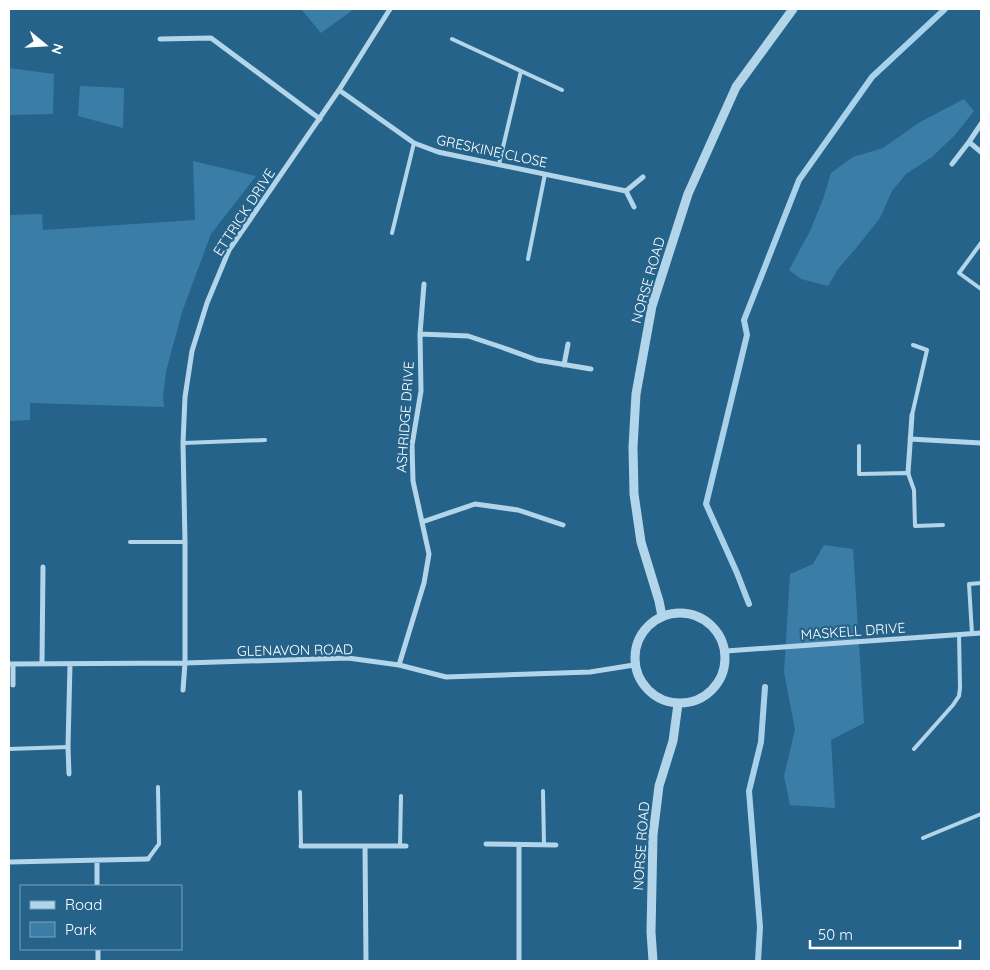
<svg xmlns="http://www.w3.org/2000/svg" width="990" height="970" viewBox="0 0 990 970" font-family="Quicksand,sans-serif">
<rect width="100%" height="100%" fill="#25638a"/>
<path fill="#3a7ea7" d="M301,9H354L321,33Z
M9,68L54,74L53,114L9,115Z
M80,86L124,88L123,128L78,116Z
M964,99L974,111L955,135L932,157L906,174L892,191L880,218L857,247L838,269L828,286L801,279L789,270L810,231L823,199L831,173L853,157L883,148L920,122Z
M193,161L256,176L211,234L182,312L166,372L163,396L164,407L30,403V420L9,421V215L42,214L43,230L195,220Z
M824,545L853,549L864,723L831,740L835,808L790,805L784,776L795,730L784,672L790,574L813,564Z"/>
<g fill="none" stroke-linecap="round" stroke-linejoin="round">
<path stroke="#a7d2ea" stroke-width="6" d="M749,604L737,573L706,504L747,335L744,320L799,180L872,77L945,9
M758,961L760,927L749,791L761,742L765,687"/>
<path stroke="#b3d5ea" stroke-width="4" d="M452,39L562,90
M499,164L521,71
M392,233L414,143
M981,243L959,273L981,289
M528,259L545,174
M912,415L927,350L913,345
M183,443L265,440
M859,446V474L908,473L914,490L915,526L943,525
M130,542H185
M972,634L969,584L981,583
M9,749L68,747
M914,749L953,705L959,696L960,688L959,634
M543,791L544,845
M300,792L301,846
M923,838L981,814
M400,846L401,796
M148,859L159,844L158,787"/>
<path stroke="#b3d5ea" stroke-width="5" d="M160,39L211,38L320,119
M339,90L414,143L438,152L626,191
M969,142L981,152
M952,164L969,142L981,124
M634,207L626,191L643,177
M420,334L468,336L501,347L537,360L591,369
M564,365L568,344
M910,439L981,443
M908,473L912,415
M422,522L475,504L518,510L563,525
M726,651L981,633
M42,663L43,567
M9,664L185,663L348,658L399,665L446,677L590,672L634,665
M399,665L424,583L429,554L413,481L412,445L421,391L420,334L424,284
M13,685V664
M183,690L185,663V542L183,443L185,397L192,351L207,303L229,250L339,90L390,9
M69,774L68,747L70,664
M486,844L556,845
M519,845V961
M301,846H406
M365,846L366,961
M97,861V886
M9,862L148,859
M98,949V961"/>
<path stroke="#b3d5ea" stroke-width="9" d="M635 658a45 45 0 1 1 90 0a45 45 0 1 1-90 0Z
M662,616L659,601L641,542L634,494L633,447L636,394L652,306L688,194L736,87L793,9
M653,961L651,932L653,835L659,786L673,741L678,704"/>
</g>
<g text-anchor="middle" stroke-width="4.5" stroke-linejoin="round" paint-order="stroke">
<g font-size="14" fill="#fff" stroke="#25638a">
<text transform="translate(492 151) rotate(12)" y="5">GRESKINE CLOSE</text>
<text transform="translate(244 212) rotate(-57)" y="5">ETTRICK DRIVE</text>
<text transform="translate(648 280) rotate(-74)" y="5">NORSE ROAD</text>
<text transform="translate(405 417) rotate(-86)" y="5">ASHRIDGE DRIVE</text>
<text transform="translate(853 631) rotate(-4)" y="5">MASKELL DRIVE</text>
<text transform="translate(295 650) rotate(-1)" y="5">GLENAVON ROAD</text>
<text transform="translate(641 846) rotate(-86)" y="5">NORSE ROAD</text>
</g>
</g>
<rect width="990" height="970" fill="none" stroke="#ffffff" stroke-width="20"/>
<rect x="20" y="885" width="162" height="65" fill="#25638a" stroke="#7ca1b9"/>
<rect x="30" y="901" width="25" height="8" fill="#b3d5ea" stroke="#7ca1b9"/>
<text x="65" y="910" font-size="15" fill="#ffffff">Road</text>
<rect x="30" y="922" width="25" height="15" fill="#3a7ea7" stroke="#7ca1b9"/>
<text x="65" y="935" font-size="15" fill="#ffffff">Park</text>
<g transform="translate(45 45) rotate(108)" stroke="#25638a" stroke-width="4" paint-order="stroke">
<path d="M0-4L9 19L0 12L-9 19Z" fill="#ffffff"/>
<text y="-8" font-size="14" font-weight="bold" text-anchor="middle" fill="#ffffff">N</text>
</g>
<path d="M810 940v8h150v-8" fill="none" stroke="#ffffff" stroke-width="2.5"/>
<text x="818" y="940" font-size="15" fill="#ffffff" stroke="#25638a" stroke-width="4" paint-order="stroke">50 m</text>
</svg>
